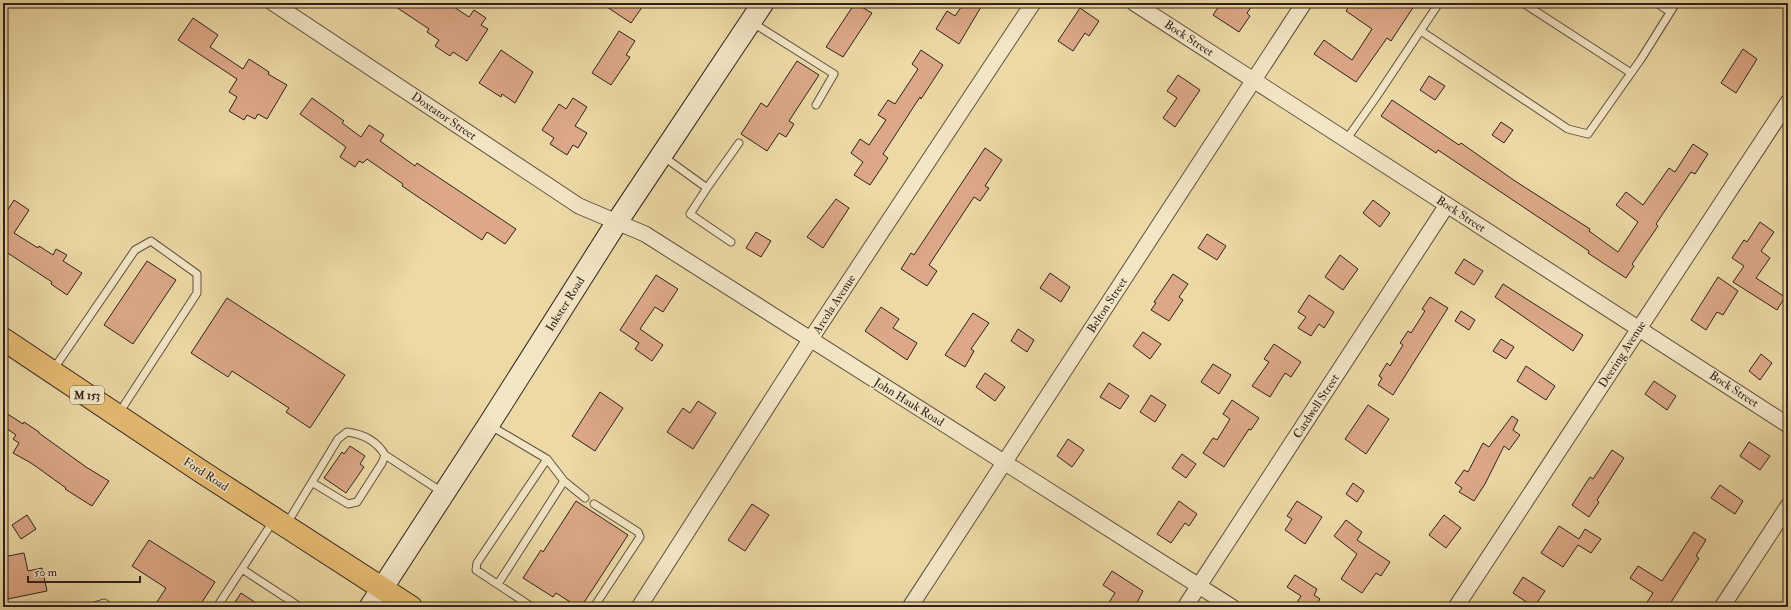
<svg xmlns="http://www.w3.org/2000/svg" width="1791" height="610" viewBox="0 0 1791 610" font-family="'IM FELL Double Pica',serif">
<rect width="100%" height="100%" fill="#ecd9a6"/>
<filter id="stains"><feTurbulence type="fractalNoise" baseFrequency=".005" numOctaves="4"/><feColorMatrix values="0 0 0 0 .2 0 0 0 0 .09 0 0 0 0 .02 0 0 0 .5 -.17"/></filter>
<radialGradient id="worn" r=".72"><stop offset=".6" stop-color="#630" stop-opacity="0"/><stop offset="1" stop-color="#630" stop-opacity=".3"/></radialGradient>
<path fill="#dca887" stroke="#2f221d" d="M390,3H448L469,17L474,10L486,18L481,25L488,29L467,61L453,52L450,56L435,46L439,40L427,32L429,29Z
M601,3H645L631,23Z
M855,3L872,13L843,57L826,47Z
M964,3H974L981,7L959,44L936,29L947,11L955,16Z
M1221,3H1254L1247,13L1250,16L1239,32L1213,15Z
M1351,3H1416L1391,41L1387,38L1356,82L1314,54L1324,40L1352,60L1372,29L1346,11Z
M1080,8L1099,21L1089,36L1085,33L1073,51L1058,41Z
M193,18L218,35L210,47L243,69L249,59L269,72L268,74L287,85L267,119L258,114L255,119L247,115L244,120L229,111L237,97L229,92L237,79L178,40Z
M619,31L635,41L626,55L630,57L611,85L592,73Z
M1743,49L1757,59L1736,93L1721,83Z
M501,50L533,72L515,103L502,94L501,97L479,83Z
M921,50L943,65L921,99L920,97L883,154L888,158L870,185L854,175L863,162L851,153L860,139L869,145L886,120L878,115L888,100L895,104L918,69L912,64Z
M797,61L819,75L789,121L794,124L786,137L779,133L767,151L741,134L761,103L767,107Z
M1178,75L1200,90L1175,127L1163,118L1177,98L1167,91Z
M1429,76L1445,86L1435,100L1420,90Z
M312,98L344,121L342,123L361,137L369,125L384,135L380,141L415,166L417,163L516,229L505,244L487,232L482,240L402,186L403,184L367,159L363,163L359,161L355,167L340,157L346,147L300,114Z
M573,98L587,107L575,126L587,133L578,148L573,145L567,155L550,144L554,138L542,130L559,104L566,109Z
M1392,100L1459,145L1461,143L1515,181L1590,229L1589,231L1618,252L1638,222L1616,205L1626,192L1643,205L1669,168L1675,172L1693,144L1708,154L1695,174L1691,172L1656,224L1658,226L1632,264L1634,266L1626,278L1603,263L1588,253L1589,251L1438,150L1436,153L1381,116Z
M1501,122L1513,130L1504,143L1492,135Z
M985,148L1002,160L985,186L989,188L980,201L974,197L929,265L937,271L927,286L901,269L911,253L914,255Z
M836,199L849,208L823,248L807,237Z
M14,200L29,210L14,233L38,248L39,246L53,255L56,249L67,255L63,261L82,273L67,295L51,284L52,282L3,250V217Z
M1373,200L1390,213L1380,227L1363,213Z
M1760,222L1774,232L1761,251L1770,258L1756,278L1785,297L1777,310L1733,282L1744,266L1732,258L1744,240L1747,242Z
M756,232L771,241L761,257L746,248Z
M1207,234L1226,246L1217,260L1198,248Z
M1340,255L1358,269L1343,290L1325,277Z
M1464,259L1483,271L1474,285L1455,273Z
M147,261L176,280L133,344L104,325Z
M1050,273L1070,287L1061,302L1040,288Z
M1173,274L1188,284L1179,297L1183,300L1169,321L1151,310L1156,303L1154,302Z
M656,275L678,289L663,312L655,307L640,329L663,345L652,361L635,349L639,343L620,330Z
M1718,277L1738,291L1723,315L1717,312L1706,330L1691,320Z
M1503,284L1583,335L1573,351L1495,297Z
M1309,295L1334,312L1324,328L1319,324L1311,336L1298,328L1306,317L1298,312Z
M1430,297L1448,308L1393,395L1378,385L1382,378L1379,376L1387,363L1390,366L1403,345L1400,343L1408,331L1411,333L1425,311L1422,309Z
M227,298L345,375L310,428L286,412L289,408L232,371L228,377L191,353Z
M881,307L899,319L893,328L917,343L907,360L865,331Z
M1461,311L1475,320L1469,330L1455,321Z
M973,313L989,323L971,349L974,351L965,367L945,355Z
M1018,329L1034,340L1027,352L1011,341Z
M1143,332L1161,344L1150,359L1133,346Z
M1501,339L1514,347L1506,359L1493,351Z
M1274,344L1301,362L1291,377L1285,373L1270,397L1252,386L1269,362L1264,359Z
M1761,354L1772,363L1760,380L1749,371Z
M1213,364L1231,375L1219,394L1201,382Z
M1526,366L1555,386L1546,400L1517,381Z
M985,373L1005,387L995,401L976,387Z
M1654,381L1676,396L1667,410L1645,394Z
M1109,383L1129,396L1120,409L1100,397Z
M600,392L623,408L595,451L572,436Z
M1151,395L1166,405L1155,422L1140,412Z
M1232,400L1259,418L1251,430L1249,429L1224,467L1203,453L1213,438L1217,440L1230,419L1223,414Z
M698,401L716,413L693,449L667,432L683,408L690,413Z
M1368,405L1389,419L1366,454L1345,439Z
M3,411L23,424L24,422L39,432V433L86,467L109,481L92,506L65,489L66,488L31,463L13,453L19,443L13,439L16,435L3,426Z
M1512,416L1518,420L1513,430L1520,435L1509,450L1504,446L1485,484L1474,501L1459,492L1462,488L1455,483L1464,470L1468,472L1483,443L1489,447Z
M1068,439L1084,450L1072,467L1057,456Z
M1749,442L1770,456L1760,470L1740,456Z
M350,446L365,456L360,464L364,467L346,493L324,478L342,452L344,454Z
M1612,450L1624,458L1597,500L1599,502L1589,517L1572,505L1590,477L1593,479Z
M1182,454L1196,464L1186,478L1172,468Z
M1353,483L1364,491L1357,502L1346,494Z
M1720,485L1743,501L1735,514L1711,498Z
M576,501L628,535L581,607H578L556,593L553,597L523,578L541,550L543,552Z
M1179,501L1197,514L1189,526L1185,523L1171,543L1157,534Z
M1297,501L1322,517L1305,544L1285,530L1292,519L1287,516Z
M752,504L769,515L745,551L728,540Z
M27,515L36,529L21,539L12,525Z
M1444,515L1461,528L1446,548L1429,535Z
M1346,520L1362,532L1357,540L1390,562L1381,576L1376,573L1362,593L1341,579L1357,554L1334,536Z
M1559,526L1579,539L1585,529L1601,539L1591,553L1578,545L1563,567L1541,553Z
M1694,532L1706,540L1696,556L1699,558L1668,607H1644L1653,593L1630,578L1638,566L1662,581Z
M149,540L215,582L199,607H165L157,602L166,588L132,566Z
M24,553L28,571L42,568L47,591L3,600V557Z
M1112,571L1143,591L1135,607H1106L1115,593L1103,585Z
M1295,575L1317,589L1314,595L1320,599L1315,607H1294L1301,596L1287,587Z
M1523,577L1545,591L1534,607L1513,593Z
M241,593L262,607H232Z"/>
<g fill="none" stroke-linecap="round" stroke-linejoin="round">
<g stroke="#5e503f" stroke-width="9">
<path id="lane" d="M1523,3L1631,73
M1657,3L1670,12
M1783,3L1788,6
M753,23L834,74L816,105
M1421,31L1568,129L1588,134L1641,59L1676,3
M1346,140L1377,96L1439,3
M664,157L707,188L739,143
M707,188L690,214L731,242
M53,370L135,250L151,241L197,274V293L119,413
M491,426L547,459L564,481L585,498
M313,483L348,504L357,502L382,463L385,455
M594,504L638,532L640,537L594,607
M286,525L338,439L347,432C363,434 376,440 385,455L442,492
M242,569L300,607
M498,584L564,481
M91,607L104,603L110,607
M217,607L274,520
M532,607L476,570L477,563L547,459"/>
</g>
<g stroke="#5e503f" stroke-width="17">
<path id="street" d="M273,3L579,206L645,234L1232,607
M1134,3L1788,425
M639,607L810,340L1033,3
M910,607L1304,3
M1185,607L1447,205
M1456,607L1788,102
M1722,607L1788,506"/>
</g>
<g stroke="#2f221d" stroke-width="23">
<path id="secondary" d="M370,607L489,424L617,222L763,3"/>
</g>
<g stroke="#2f221d" stroke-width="24">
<path id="primary" d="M3,339L202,472L411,607"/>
</g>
<use href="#lane" stroke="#f3e6c5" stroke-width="7"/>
<use href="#street" stroke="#f3e6c5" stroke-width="15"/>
<use href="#secondary" stroke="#f3e6c5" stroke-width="21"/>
<use href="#primary" stroke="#e6bc73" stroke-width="22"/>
</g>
<g text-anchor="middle" stroke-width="3" stroke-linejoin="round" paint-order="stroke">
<rect fill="#f3e6c5" stroke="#6a5d4f" stroke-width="1" x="70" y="386" width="34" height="18" rx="3"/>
<g font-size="11" font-weight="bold" fill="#2f221d">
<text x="87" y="399">M 153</text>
</g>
<g font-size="12" fill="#2f221d" stroke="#f3e6c5">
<text transform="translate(1189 38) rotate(33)" y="4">Bock Street</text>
<text transform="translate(444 116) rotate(34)" y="4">Doxtator Street</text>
<text transform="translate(1461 214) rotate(33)" y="4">Bock Street</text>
<text transform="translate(565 304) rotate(-58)" y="4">Inkster Road</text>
<text transform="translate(834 304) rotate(-57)" y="4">Arcola Avenue</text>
<text transform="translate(1107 305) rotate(-57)" y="4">Belton Street</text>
<text transform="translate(1622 354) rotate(-57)" y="4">Deering Avenue</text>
<text transform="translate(1734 389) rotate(33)" y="4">Bock Street</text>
<text transform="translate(909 402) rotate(32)" y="4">John Hauk Road</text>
<text transform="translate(1316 406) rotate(-57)" y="4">Cardwell Street</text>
<text transform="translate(206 474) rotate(33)" y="4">Ford Road</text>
</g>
</g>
<rect width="1791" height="610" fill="none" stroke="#ecd9a6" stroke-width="16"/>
<rect x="4" y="4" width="1783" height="602" fill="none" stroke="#2f221d" stroke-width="2"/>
<rect x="8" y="8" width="1775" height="594" fill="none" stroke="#2f221d"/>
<path d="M28 576v6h112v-6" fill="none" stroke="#2f221d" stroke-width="2"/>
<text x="34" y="576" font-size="12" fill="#2f221d" stroke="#f3e6c5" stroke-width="3" paint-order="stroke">50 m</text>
<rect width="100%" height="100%" filter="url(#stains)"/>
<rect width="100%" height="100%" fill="url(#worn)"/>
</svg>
